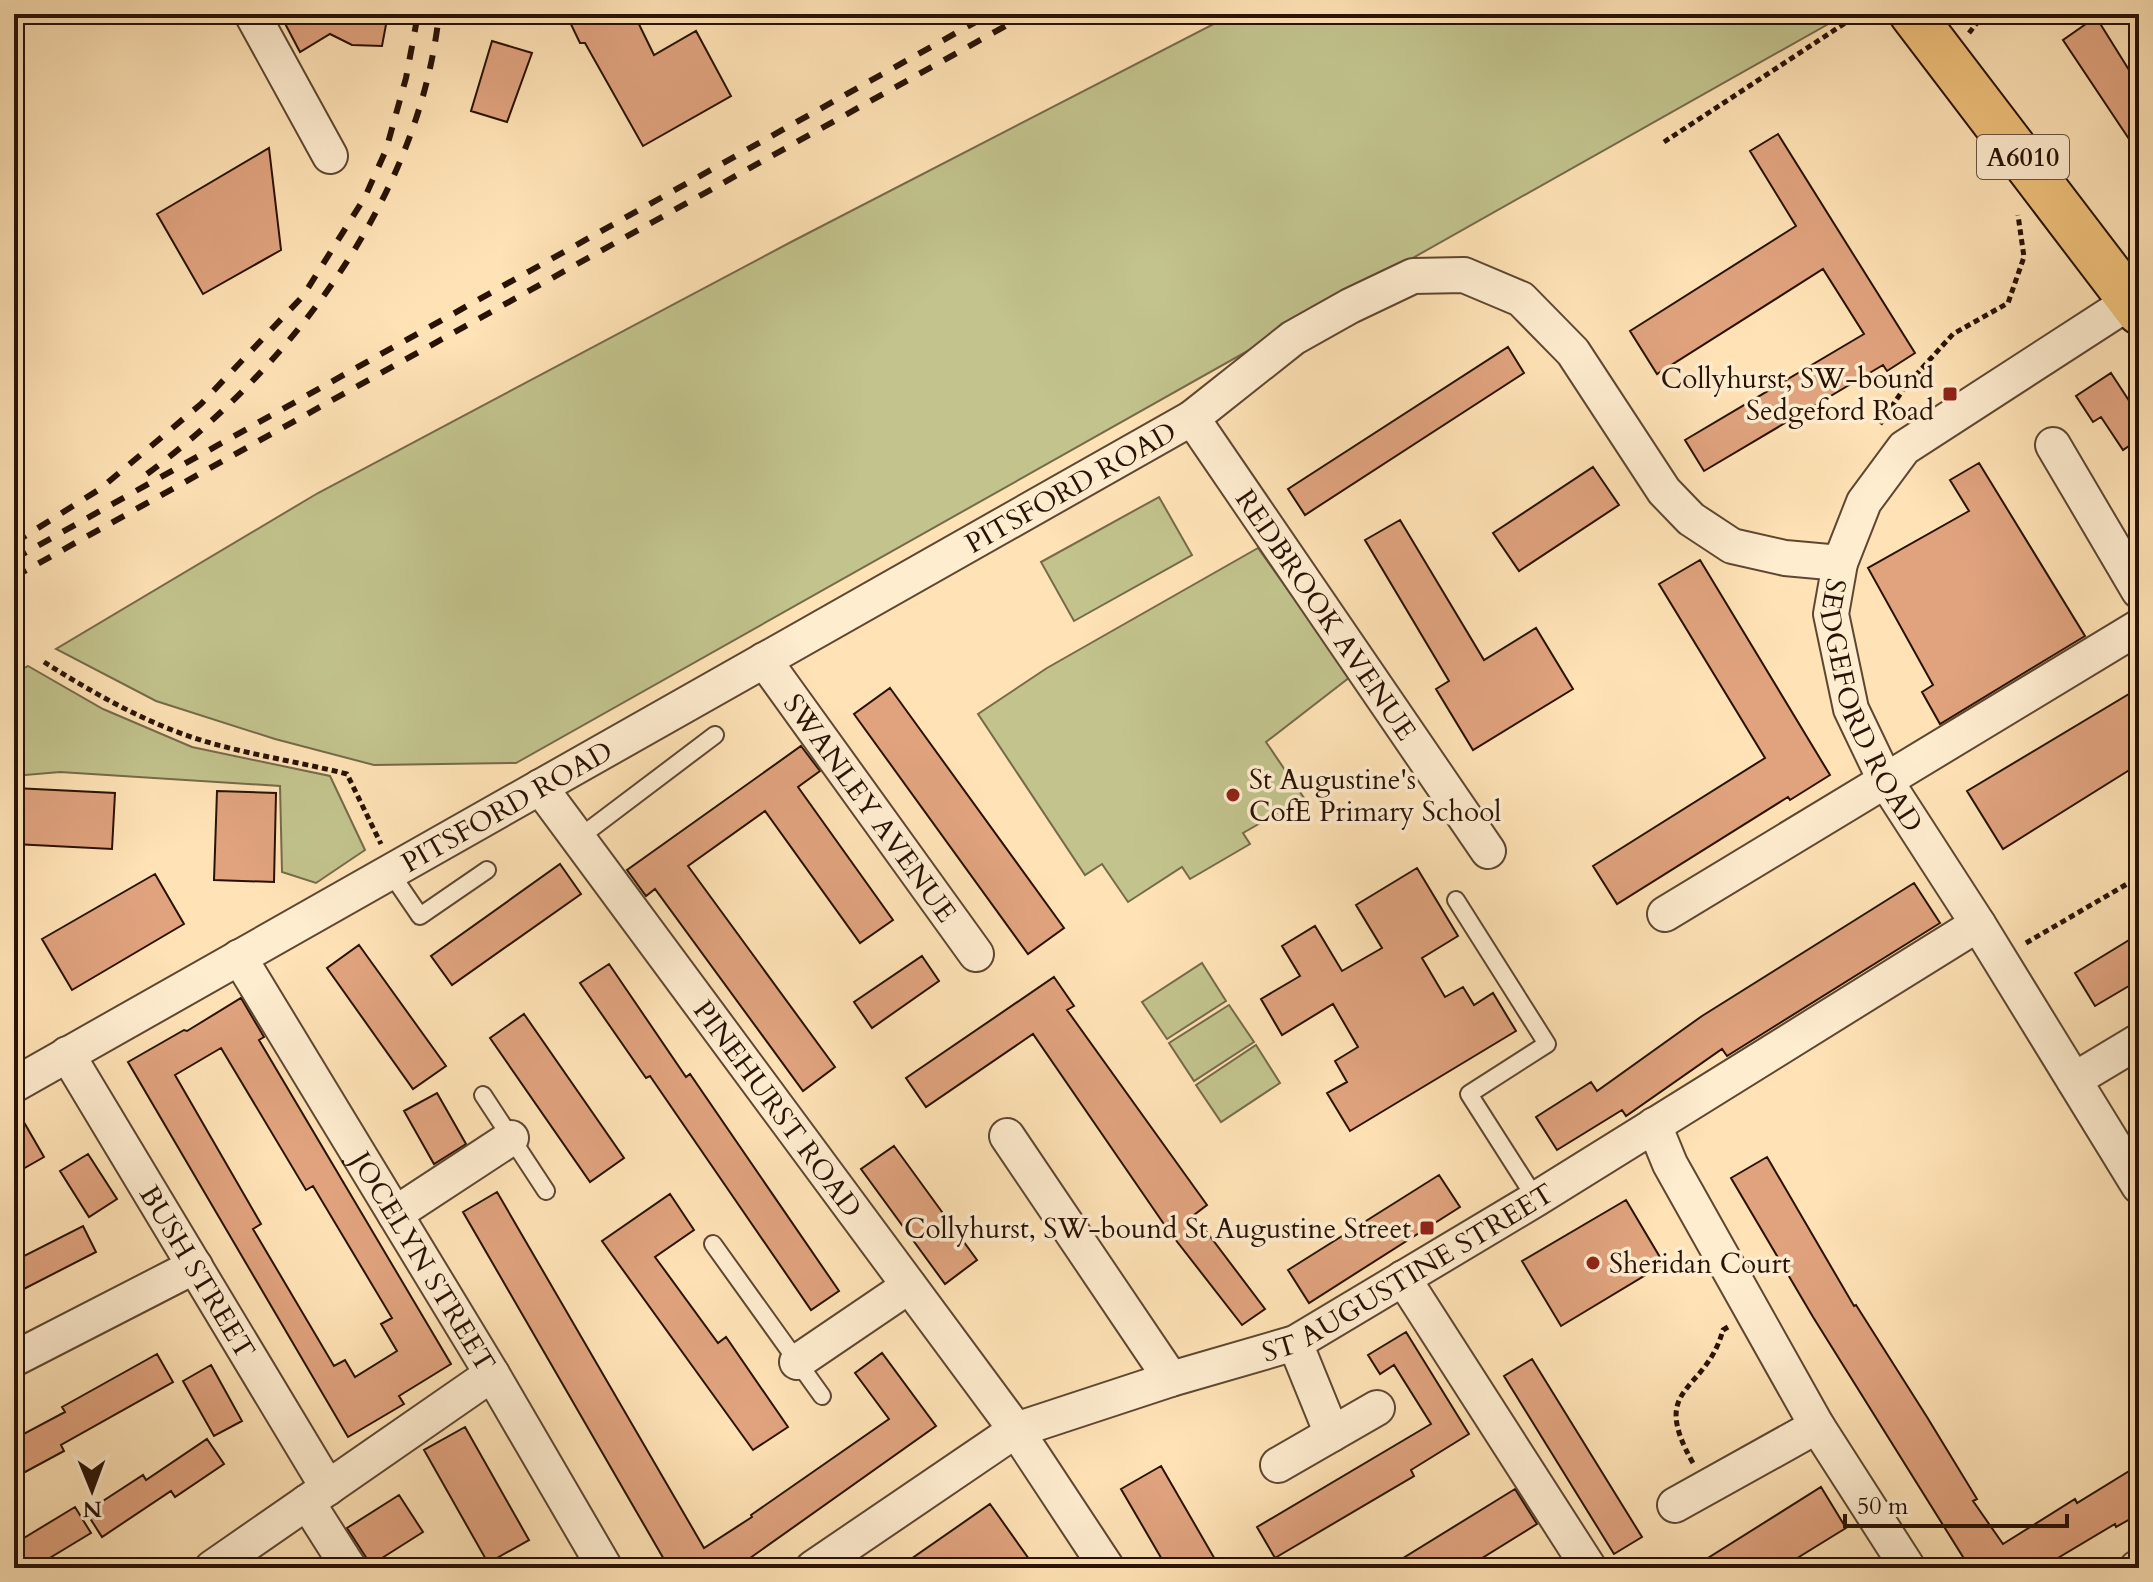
<svg xmlns="http://www.w3.org/2000/svg" width="2153" height="1582" viewBox="0 0 2153 1582" font-family="Cardo,serif">
<rect width="100%" height="100%" fill="#ffe3b6"/>
<filter id="stains"><feTurbulence type="fractalNoise" baseFrequency=".0025" numOctaves="4"/><feColorMatrix values="0 0 0 0 .2 0 0 0 0 .09 0 0 0 0 .02 0 0 0 .5 -.17"/></filter>
<radialGradient id="worn" r=".72"><stop offset=".6" stop-color="#630" stop-opacity="0"/><stop offset="1" stop-color="#630" stop-opacity=".3"/></radialGradient>
<path fill="#c2c38d" stroke="#766a49" stroke-width="2" d="M1233,14H1846L516,763L374,765L275,739L156,701L56,649L318,493L791,242Z
M1159,497L1192,555L1074,621L1041,562Z
M1258,548L1350,677L1266,742L1304,798L1243,833L1250,844L1190,879L1182,867L1128,902L1102,864L1085,875L978,714L1047,668Z
M28,666L103,709L192,747L330,776L365,850L316,883L282,872L280,786L60,772L14,776V674Z
M1202,963L1226,1001L1167,1039L1142,1002Z
M1229,1005L1254,1042L1194,1081L1169,1043Z
M1256,1045L1280,1083L1221,1122L1196,1085Z"/>
<path fill="#e0a37e" stroke="#291205" stroke-width="2" fill-rule="evenodd" d="M280,14H388L382,46L352,45L330,34L300,52Z
M566,14H634L654,55L696,31L731,96L643,146L585,43H580Z
M2096,17L2139,86V154L2063,40Z
M492,41L532,53L507,122L471,111Z
M1778,134L1915,353L1887,371L1883,365L1704,471L1685,440L1864,334L1823,269L1657,374L1630,331L1796,226L1750,151Z
M269,148L281,250L203,294L157,214Z
M1508,347L1524,373L1305,515L1288,489Z
M2111,373L2139,416V439L2123,450L2101,417L2093,422L2076,396Z
M1979,463L2085,636L1940,724L1922,692L1933,685L1868,568L1969,511L1950,480Z
M1593,467L1619,505L1519,571L1493,533Z
M1400,520L1484,660L1536,628L1573,689L1473,750L1436,689L1449,681L1365,540Z
M1700,560L1830,775L1790,800L1788,797L1617,904L1593,866L1765,758L1659,584Z
M890,688L1064,928L1028,954L854,714Z
M2139,688V764L2003,849L1967,791Z
M801,746L820,771L798,787L893,920L860,943L765,811L688,866L835,1067L803,1091L655,889L646,896L627,870Z
M14,788L115,793L112,849L14,844Z
M217,791L276,793L274,882L214,880Z
M560,864L581,894L452,985L431,956Z
M1417,868L1458,936L1422,958L1445,997L1463,987L1474,1005L1493,993L1516,1031L1350,1131L1327,1093L1347,1082L1335,1061L1358,1047L1333,1004L1282,1035L1261,999L1300,976L1282,946L1315,926L1342,971L1382,948L1356,905Z
M155,874L184,924L72,990L42,939Z
M1914,883L1940,923L1727,1056L1722,1049L1626,1116L1622,1110L1557,1150L1536,1117L1591,1082L1597,1091L1702,1016Z
M2139,934V980L2095,1006L2075,973Z
M359,945L446,1066L413,1089L327,968Z
M922,956L939,981L872,1028L854,1002Z
M609,964L686,1077L690,1074L839,1291L811,1310L650,1076L646,1078L580,983Z
M1054,977L1074,1006L1067,1010L1207,1205L1194,1215L1265,1309L1242,1325L1168,1230L1033,1034L926,1107L906,1078Z
M241,998L264,1037L259,1040L451,1364L399,1396L404,1404L348,1437L128,1062L184,1030L187,1031ZM221,1048L306,1190L313,1186L392,1318L381,1324L397,1351L355,1377L345,1360L334,1366L253,1229L261,1224L175,1075Z
M524,1014L624,1158L590,1182L490,1038Z
M437,1093L466,1144L434,1164L404,1111Z
M14,1105L44,1157L14,1174Z
M894,1146L977,1260L945,1284L861,1169Z
M88,1154L117,1199L89,1217L60,1171Z
M1767,1157L1854,1306L1856,1305L1927,1417L1977,1499L1973,1501L2003,1544L2075,1499L2077,1503L2139,1465V1514L2116,1527L2115,1524L2041,1568H1963L1968,1565L1813,1317L1731,1178Z
M1439,1175L1460,1207L1309,1303L1288,1270Z
M497,1192L704,1548L752,1517L751,1515L889,1419L855,1373L882,1353L936,1426L736,1568H669L463,1212Z
M670,1194L694,1230L655,1257L718,1343L726,1337L788,1427L753,1450L602,1241Z
M1626,1200L1664,1264L1561,1326L1522,1261Z
M83,1226L96,1252L14,1294V1261Z
M1406,1332L1469,1434L1411,1470L1414,1476L1275,1558L1257,1527L1431,1424L1394,1365L1380,1374L1368,1355Z
M157,1354L173,1382L61,1445L64,1451L14,1478V1439L65,1412L62,1407Z
M1532,1359L1642,1537L1614,1554L1504,1376Z
M211,1365L242,1421L214,1436L183,1381Z
M465,1427L529,1540L488,1563L424,1450Z
M207,1439L224,1464L175,1497L171,1491L102,1537L86,1512L143,1475L146,1480Z
M1161,1466L1220,1568H1167L1121,1489Z
M1821,1487L1846,1528L1781,1568H1692Z
M1515,1489L1537,1524L1466,1568H1387Z
M399,1495L423,1532L371,1565L347,1528Z
M990,1504L1029,1559L1016,1568H898Z
M75,1507L91,1533L33,1568H14V1544Z"/>
<g fill="none" stroke-linecap="round" stroke-linejoin="round">
<g stroke="#5e4631" stroke-width="20">
<path id="lane" d="M576,840L715,735
M390,872L420,916L487,870
M1456,900L1547,1044L1469,1094L1536,1199
M483,1095L546,1191
M713,1244L822,1396"/>
</g>
<g stroke="#5e4631" stroke-width="38">
<g id="street">
<path d="M252,14L330,156"/>
<path id="s1" d="M2131,301L1904,448L1864,502L1840,563L1831,614L1851,709L1885,780L1978,924L2139,1186"/>
<path id="s2" d="M1192,418L1488,851"/>
<path d="M2053,445L2139,591"/>
<path id="s3" d="M764,660L976,954"/>
<path id="s4" d="M540,787L1016,1430L1107,1568"/>
<path d="M1665,914L2139,627"/>
<path id="s5" d="M239,957L492,1374L605,1568"/>
<path id="s6" d="M67,1054L328,1488"/>
<path d="M2074,1080L2139,1041"/>
<path id="s7" d="M14,1085L1192,418L1293,338L1350,306L1413,276L1464,275L1521,299L1573,352L1664,491L1691,519L1732,546L1785,558L1840,563"/>
<path d="M1654,1125L1670,1164L1817,1426L1908,1568"/>
<path d="M1007,1136L1171,1379"/>
<path d="M395,1214L511,1138"/>
<path d="M1403,1278L1589,1568"/>
<path d="M1295,1343L1332,1434"/>
<path d="M14,1359L195,1266"/>
<path d="M797,1362L909,1286"/>
<path d="M1278,1465L1377,1408"/>
<path d="M307,1502L349,1568"/>
<path d="M1675,1505L1817,1426"/>
<path d="M212,1568L492,1374"/>
<path id="s8" d="M813,1568L1016,1430L1171,1379L1295,1343L1536,1199L1978,924"/>
<path d="M2137,1568L2139,1567"/>
</g>
</g>
<g stroke="#291205" stroke-width="48">
<path id="highway" d="M1912,14L2139,312"/>
</g>
<path stroke="#291205" stroke-width="5" stroke-dasharray="6 4" stroke-linecap="butt" d="M1969,33L1984,14
M1664,142L1859,14
M1880,424L1905,387L1953,334L2008,303L2024,257L2018,215
M44,662C93,693 147,724 204,741C250,755 300,762 347,774L381,844
M2026,943L2139,877
M1693,1463C1648,1384 1705,1395 1723,1330L1728,1327"/>
<use href="#lane" stroke="#ffedd0" stroke-width="16"/>
<use href="#street" stroke="#ffedd0" stroke-width="34"/>
<use href="#highway" stroke="#f0c27b" stroke-width="44"/>
<path stroke="#291205" stroke-width="6" stroke-dasharray="14 14" stroke-linecap="butt" d="M147,474C292,366 419,198 439,14
M14,543L100,489L201,404L303,296L365,197L386,150L406,78L418,14
M14,559L990,14
M14,577L1027,14"/>
</g>
<g fill="#8f2418" stroke="#ffedd0" stroke-width="3">
<rect x="1942" y="386" width="16" height="16" rx="4"/>
<circle cx="1233" cy="795" r="8"/>
<rect x="1419" y="1220" width="16" height="16" rx="4"/>
<circle cx="1593" cy="1263" r="8"/>
</g>
<g text-anchor="middle" stroke-width="7" stroke-linejoin="round" paint-order="stroke">
<rect fill="#ffedd0" stroke="#695442" stroke-width="2" x="1977" y="135" width="92" height="44" rx="6"/>
<g font-size="26" font-weight="bold" fill="#291205">
<text x="2023" y="166">A6010</text>
</g>
<g font-size="28" fill="#291205" stroke="#ffedd0" text-anchor="end">
<text x="1934" y="388">Collyhurst, SW-bound<tspan x="1934" dy="32">Sedgeford Road</tspan></text>
<text x="1249" y="789" text-anchor="start">St Augustine's<tspan x="1249" dy="32">CofE Primary School</tspan></text>
<text x="1411" y="1238">Collyhurst, SW-bound St Augustine Street</text>
<text x="1609" y="1273" text-anchor="start">Sheridan Court</text>
</g>
<g font-size="28" fill="#291205" stroke="#ffedd0">
<text dy="10" stroke="none"><textPath href="#s7" startOffset="1214">PITSFORD ROAD</textPath></text>
<text dy="10" stroke="none"><textPath href="#s2" startOffset="238">REDBROOK AVENUE</textPath></text>
<text dy="10" stroke="none"><textPath href="#s1" startOffset="554">SEDGEFORD ROAD</textPath></text>
<text dy="10" stroke="none"><textPath href="#s7" startOffset="566">PITSFORD ROAD</textPath></text>
<text dy="10" stroke="none"><textPath href="#s3" startOffset="182">SWANLEY AVENUE</textPath></text>
<text dy="10" stroke="none"><textPath href="#s4" startOffset="400">PINEHURST ROAD</textPath></text>
<text dy="10" stroke="none"><textPath href="#s5" startOffset="356">JOCELYN STREET</textPath></text>
<text dy="10" stroke="none"><textPath href="#s8" startOffset="670">ST AUGUSTINE STREET</textPath></text>
<text dy="10" stroke="none"><textPath href="#s6" startOffset="254">BUSH STREET</textPath></text>
</g>
</g>
<rect width="2153" height="1582" fill="none" stroke="#ffe3b6" stroke-width="48"/>
<rect x="16" y="16" width="2121" height="1550" fill="none" stroke="#291205" stroke-width="4"/>
<rect x="24" y="24" width="2105" height="1534" fill="none" stroke="#291205" stroke-width="2"/>
<g transform="translate(92 1490) rotate(179)" stroke="#ffedd0" stroke-width="6" paint-order="stroke">
<path d="M0-6L14 30L0 20L-14 30Z" fill="#291205"/>
<text y="-12" font-size="22" font-weight="bold" text-anchor="middle" fill="#291205">N</text>
</g>
<path d="M1845 1514v12h222v-12" fill="none" stroke="#291205" stroke-width="4"/>
<text x="1857" y="1514" font-size="24" fill="#291205" stroke="#ffedd0" stroke-width="6" paint-order="stroke">50 m</text>
<rect width="100%" height="100%" filter="url(#stains)"/>
<rect width="100%" height="100%" fill="url(#worn)"/>
</svg>
